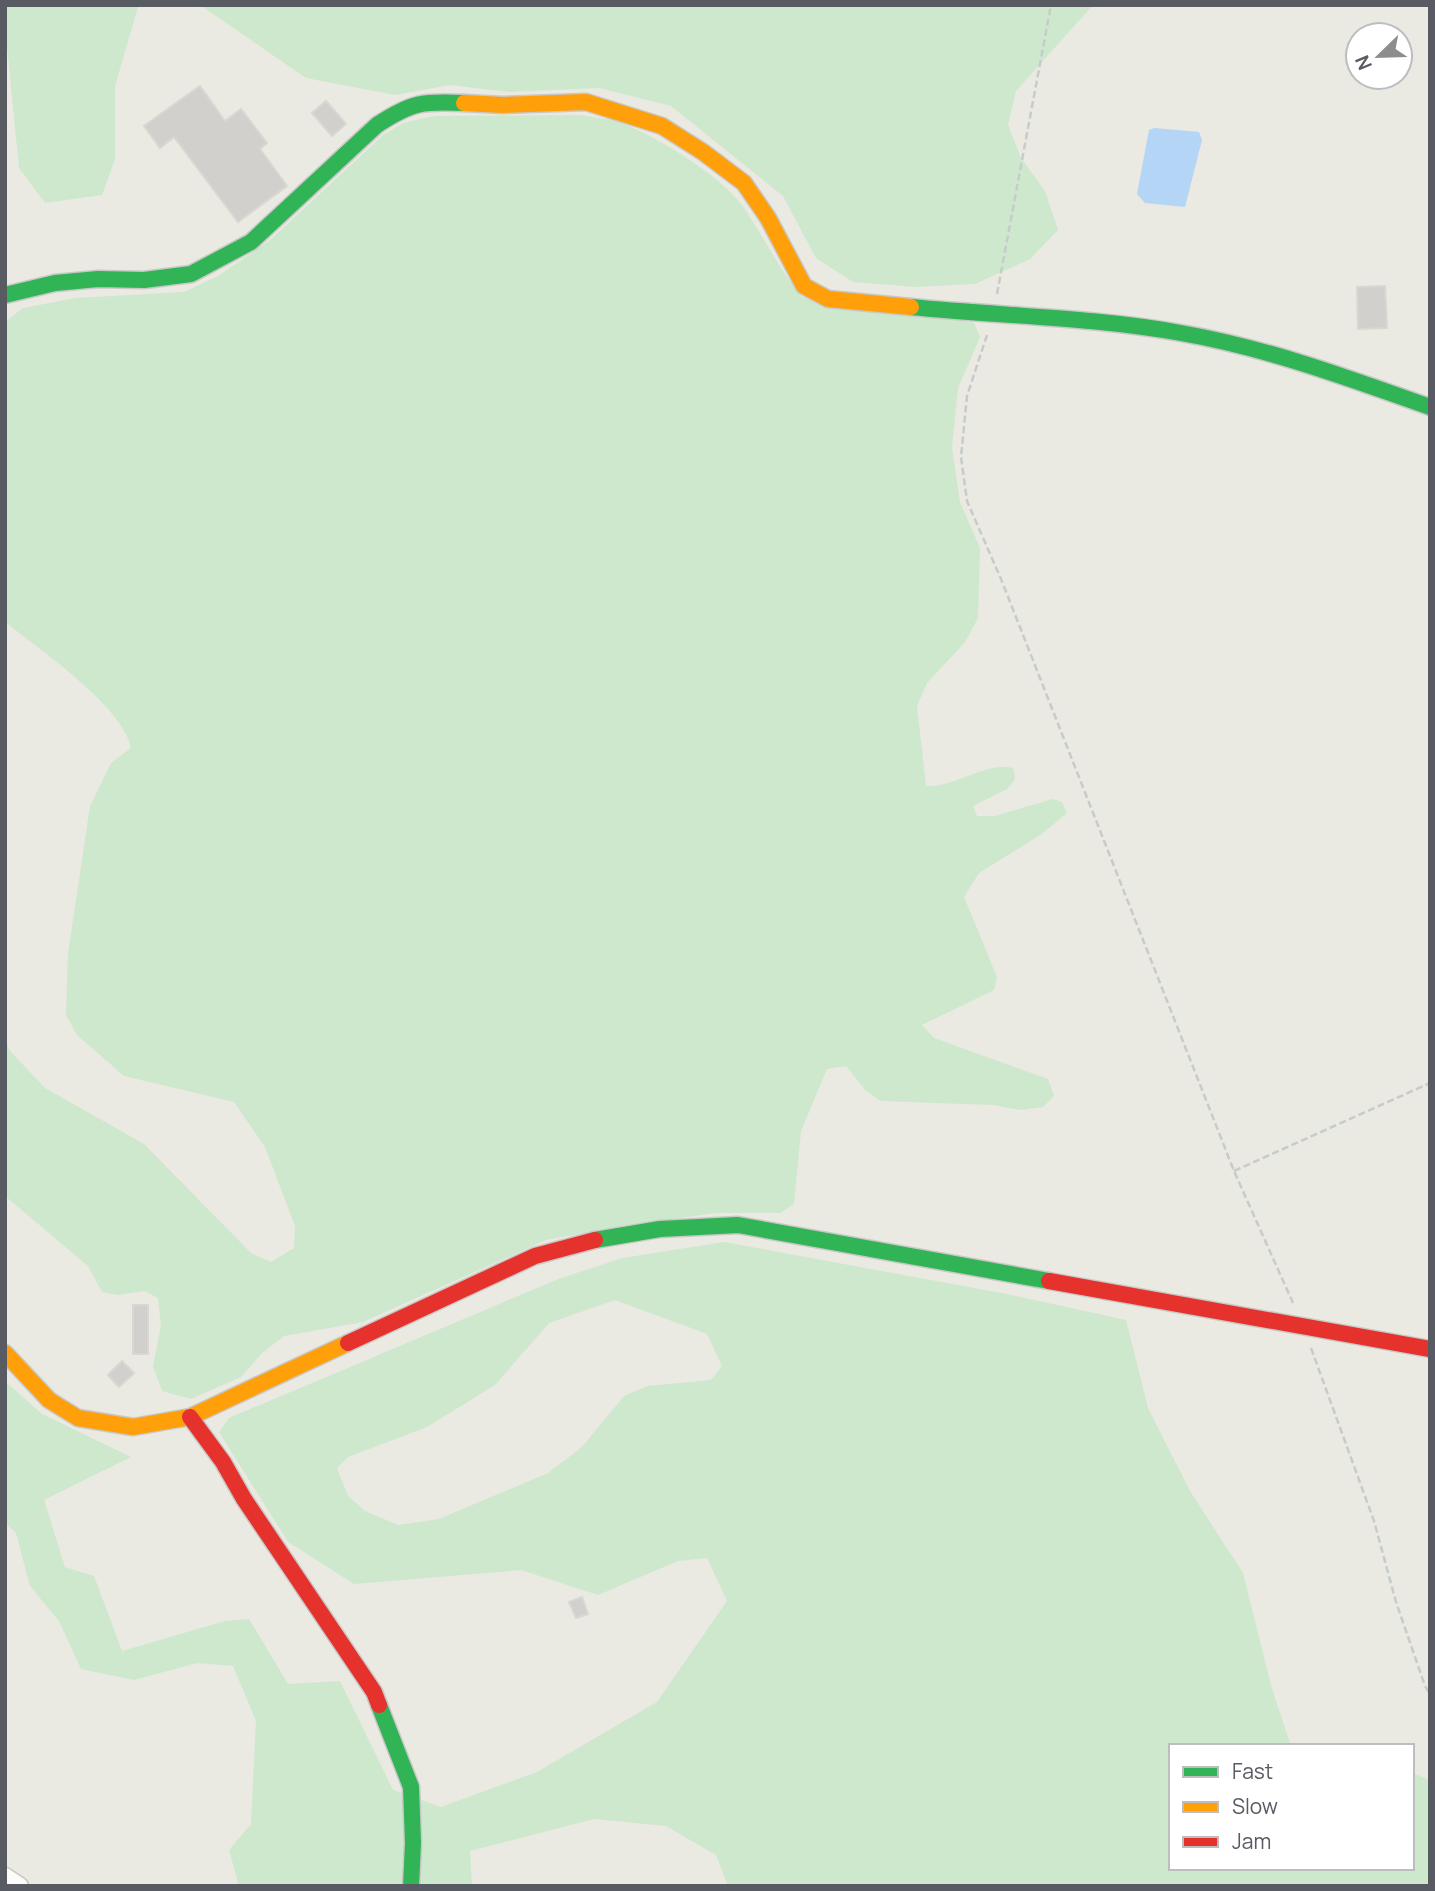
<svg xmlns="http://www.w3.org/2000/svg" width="1435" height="1891" viewBox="0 0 1435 1891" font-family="Manrope,sans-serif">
<rect width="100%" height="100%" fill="#eae9e2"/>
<path fill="#cee8cd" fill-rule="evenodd" d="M5,5H150L138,7L115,86V159L102,195L45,203L19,168L5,26Z
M200,5H1093L1016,91L1008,125L1021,158L1045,191L1058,230L1030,259L975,284L916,287L853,282L816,258L783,196L671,106L599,88L509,92L450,85L395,95L306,78Z
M580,115C590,117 601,118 612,120C648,130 723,176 744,208C764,237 779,269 802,297L974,323L980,337L958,388L952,448L960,502L980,548L978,618L965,642L927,683L917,706L926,786C956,788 983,762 1013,768L1015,779L1007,789L973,806L977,816H995L1053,799L1062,802L1067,813L1042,834L979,873L964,897L997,977L994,990L922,1025L934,1038L1048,1079L1054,1096L1043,1107L1021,1110L993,1105L881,1101L866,1091L846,1066L827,1069L801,1131L794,1204L780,1213H717L633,1224L546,1240L363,1322L284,1336L262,1353L241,1377L191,1399L162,1391L153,1366L161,1326L158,1298L145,1291L118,1295L102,1292L88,1266L5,1196V1042L11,1052L45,1088L144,1144L251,1253L271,1262L294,1248L295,1226L265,1147L234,1102L124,1076L77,1035L66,1015L68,954L90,806L111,763L131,748C123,706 39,649 5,622V322L23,308L76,298L184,292L218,276L269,241L383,135L403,123L433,116Z
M724,1242L1007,1294L1126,1320L1148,1408L1190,1491L1243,1573L1272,1689L1291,1746H1171V1868H1412V1773L1430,1780V1886H728L716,1855L666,1826L594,1819L470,1851L472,1886H239L229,1850L251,1824L256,1721L233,1666L197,1663L134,1680L81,1669L59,1621L30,1586L16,1533L5,1523V1381L42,1414L131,1457L44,1500L65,1567L94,1576L122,1651L225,1621L249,1619L288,1684L340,1681L393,1790L441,1807L537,1772L657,1702L727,1601L707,1558L678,1561L598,1595L521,1570L354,1584L288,1542L219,1432L229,1418L561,1278L623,1258ZM615,1300L707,1334L722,1366L711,1380L648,1386L624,1396L582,1447L548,1473L439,1519L398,1525L365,1511L348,1496L337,1468L348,1457L427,1427L495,1385L549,1323Z"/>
<path fill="#b4d5f6" d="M1154,128L1199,132L1202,140L1185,207L1145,203L1137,194L1149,130Z"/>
<path fill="#d1d0cc" stroke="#d9d7d2" stroke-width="2" d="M200,86L225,121L241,109L267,143L260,149L287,186L238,222L174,137L160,148L144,126Z
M326,101L346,124L332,136L312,113Z
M1385,286L1387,328L1358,329L1357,287Z
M133,1305H148V1354H133Z
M122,1361L134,1373L119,1387L108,1375Z
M582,1597L588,1614L576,1618L569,1602Z"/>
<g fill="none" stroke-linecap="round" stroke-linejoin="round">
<g stroke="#c7c8c6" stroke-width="19">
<path id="street" d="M5,1876L20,1886"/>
</g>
<g stroke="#c8c8c7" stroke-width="19">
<path id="fast" d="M5,295L55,283L98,279L144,280L191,274L251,242L377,125C412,102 423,101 464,103
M911,307C1001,316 1092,317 1181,333C1267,348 1348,378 1430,407
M595,1240L660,1229L738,1225L1049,1281
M379,1705L411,1787L413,1843L411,1886"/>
</g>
<g stroke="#c8c8c7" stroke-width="19">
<path id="slow" d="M464,103L503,105L586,102L662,126L703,152L744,183L768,218L804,286L828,299L911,307
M5,1353L49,1400L78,1418L133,1427L190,1417L348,1343"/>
</g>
<g stroke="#c8c8c7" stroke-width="19">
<path id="jam" d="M1049,1281L1430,1349
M348,1343L535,1256L595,1240
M190,1417L223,1462L244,1499L374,1692L379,1705"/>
</g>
<path stroke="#c5ccc9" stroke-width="2.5" stroke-dasharray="7 3.5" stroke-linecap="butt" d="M997,294L1051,5
M987,335L967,396L961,457L967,501L1001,579L1234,1171L1293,1303
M1234,1171L1430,1083
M1311,1348L1374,1521L1396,1602L1425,1686L1430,1694"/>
<use href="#street" stroke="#fcfcfb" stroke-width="16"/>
<use href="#fast" stroke="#30b455" stroke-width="16"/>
<use href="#slow" stroke="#ff9f0a" stroke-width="16"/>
<use href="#jam" stroke="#e5322d" stroke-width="16"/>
</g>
<rect width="1435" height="1891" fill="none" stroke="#585b62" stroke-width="14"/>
<rect x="1169" y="1744" width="245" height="126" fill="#ffffff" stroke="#bcbdc0" stroke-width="2"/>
<rect x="1183" y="1767" width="35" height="10" fill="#30b455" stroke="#bcbdc0" stroke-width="2"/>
<text x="1232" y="1779" font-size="21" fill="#585b62">Fast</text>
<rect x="1183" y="1802" width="35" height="10" fill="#ff9f0a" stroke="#bcbdc0" stroke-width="2"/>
<text x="1232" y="1814" font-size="21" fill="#585b62">Slow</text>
<rect x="1183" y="1837" width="35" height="10" fill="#e5322d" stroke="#bcbdc0" stroke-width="2"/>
<text x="1232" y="1849" font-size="21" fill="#585b62">Jam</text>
<g transform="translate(1379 56) rotate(247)"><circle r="33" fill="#ffffff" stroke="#bcbdc0" stroke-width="2"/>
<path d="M0-5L12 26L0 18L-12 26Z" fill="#8b8d8f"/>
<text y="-10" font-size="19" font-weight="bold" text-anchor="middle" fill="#585b62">N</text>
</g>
</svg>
